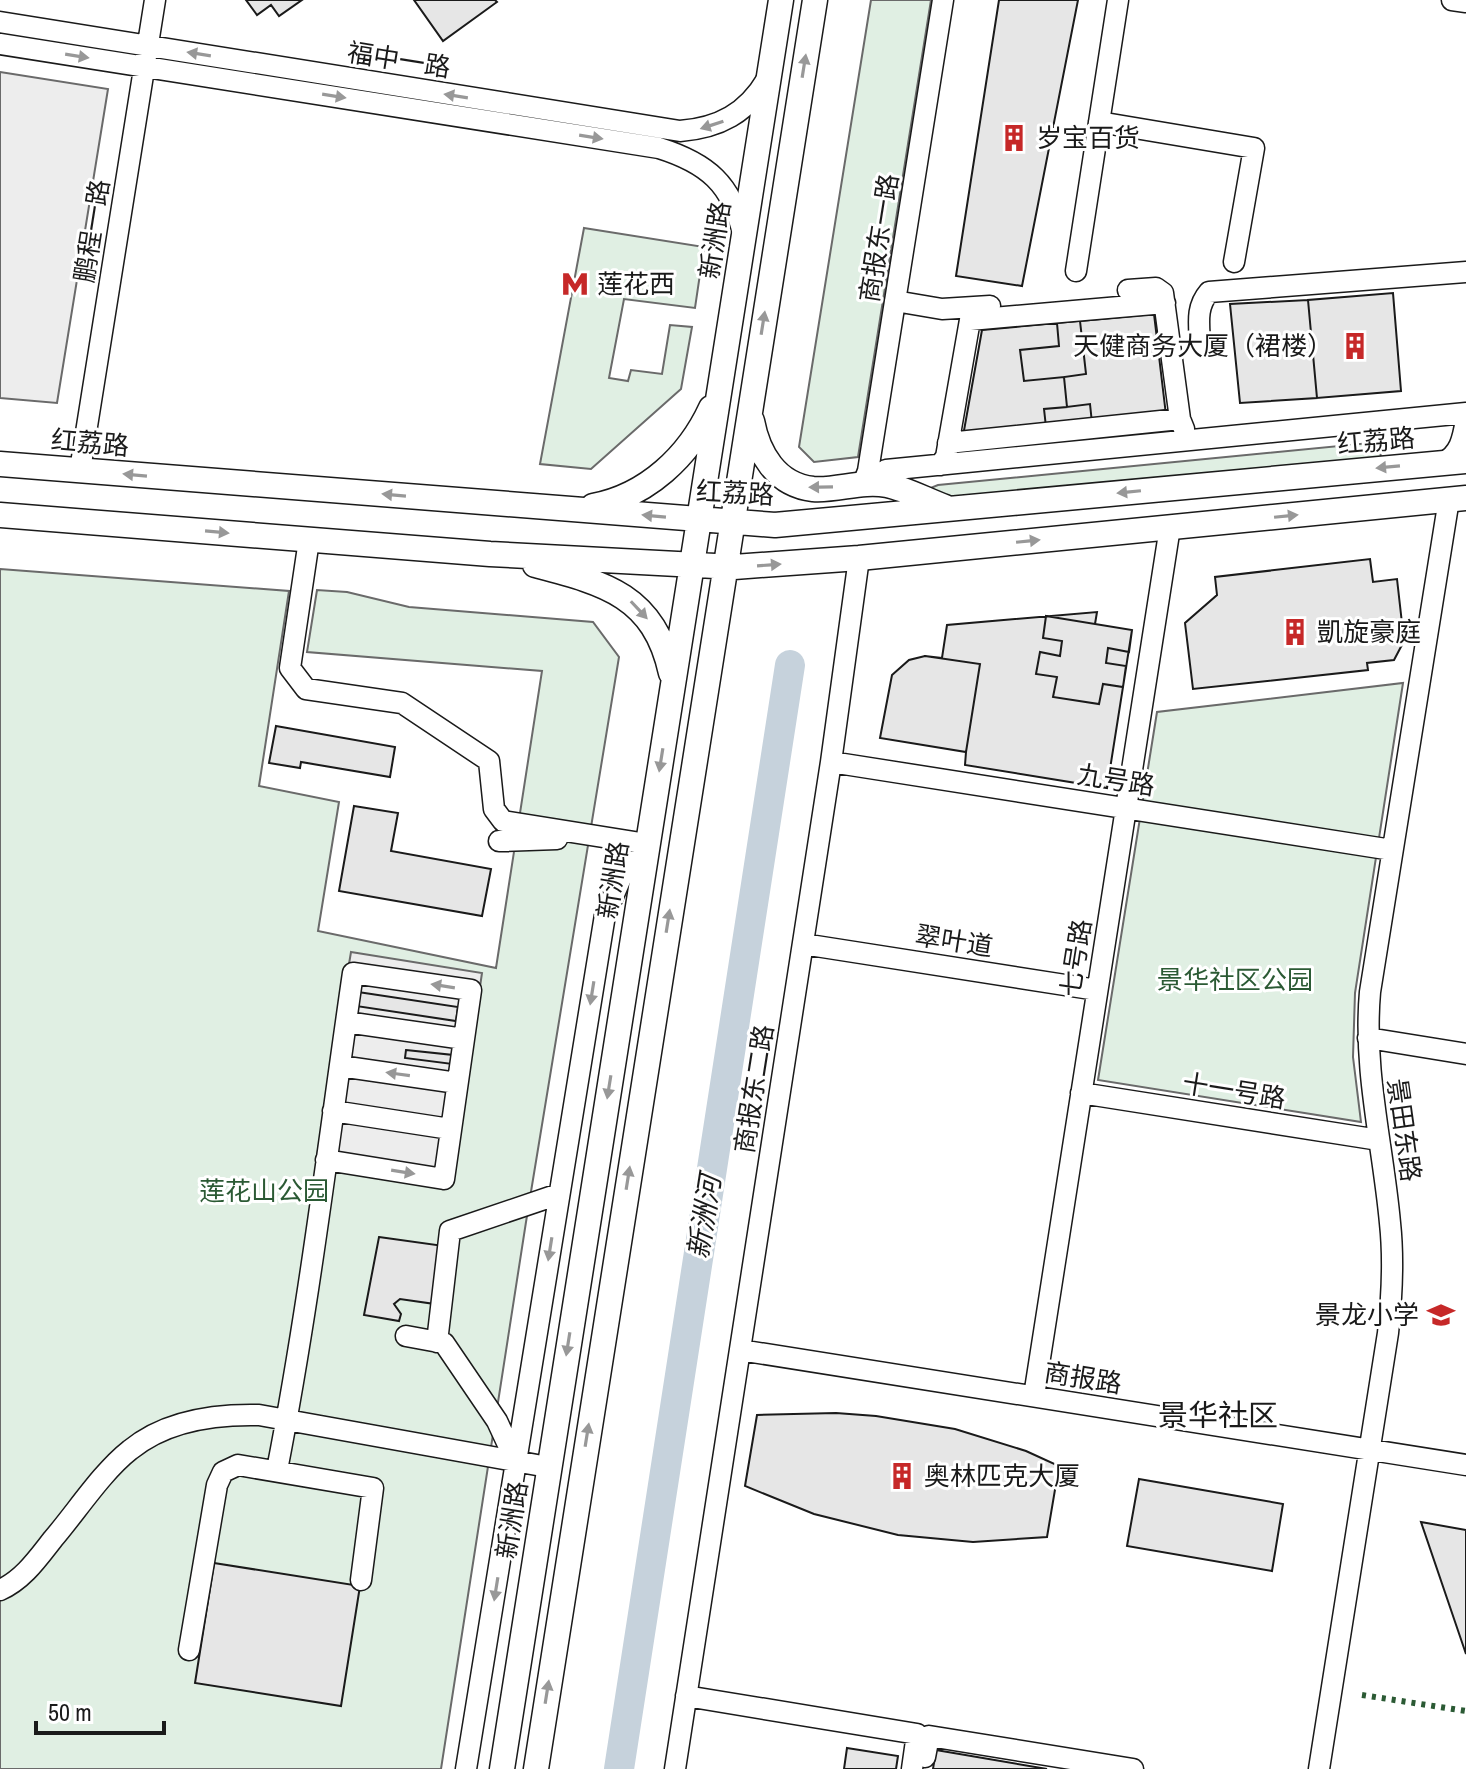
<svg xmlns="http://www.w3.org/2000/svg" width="1466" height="1769" viewBox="0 0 1466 1769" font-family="'Archivo Narrow','Noto Sans SC',sans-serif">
<rect width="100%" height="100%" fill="#fff"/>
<path fill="#e0efe3" stroke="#6a6a6a" stroke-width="2" d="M871,0H931L858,457L814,462L799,447Z
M584,228L704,247L695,308L624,299L609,378L628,381L631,370L662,374L670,325L692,327L681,389L591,469L540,464Z
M1380,442L1381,462L952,499L928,489L938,485Z
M0,569L289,591L259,786L339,802L318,931L496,968L542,671L307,652L317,590L347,592L409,607L593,622L619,657L526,1222L441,1769H0Z
M1403,683L1355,993L1353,1057L1361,1122L1098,1080L1157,712Z"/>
<path fill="#ededed" stroke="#6a6a6a" stroke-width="2" d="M0,72L108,89L57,403L0,398Z
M351,952L482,973L452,1177L317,1156Z"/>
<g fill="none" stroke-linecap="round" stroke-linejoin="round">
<path stroke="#c6d2dc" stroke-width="30" d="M619,1769L790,665"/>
</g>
<path fill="#e6e6e6" stroke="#1a1a1a" stroke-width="2" d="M246,0H302L279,16L271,5L257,15Z
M414,0H495L497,2L443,41Z
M999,0H1078L1022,286L956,276Z
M1393,293L1401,391L1317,398L1308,300Z
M1308,300L1317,398L1240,403L1230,304Z
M1154,314L1166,415L963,436L982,330Z
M1154,314L1166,415L1092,423L1090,404L1067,407L1064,377L1086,374L1080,321Z
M1057,323L1059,346L1020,350L1024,381L1064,377L1067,407L1044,409L1046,427L963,436L982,330Z
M1370,559L1373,582L1397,579L1404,641L1394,660L1367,663L1368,670L1193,689L1185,623L1217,595L1215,577Z
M1097,612L1095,624L1132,630L1107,788L965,765L966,752L880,738L892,675L909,660L925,656L942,658L947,625Z
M1046,616L1132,630L1129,652L1108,648L1106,663L1126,666L1123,687L1103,684L1099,704L1053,697L1057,677L1036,674L1040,652L1060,656L1062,641L1043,638Z
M925,656L980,664L966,752L880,738L892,675L909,660Z
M276,726L395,747L390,777L301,762L300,768L269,763Z
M354,806L398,813L391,851L491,869L482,916L339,891Z
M358,992L458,1007L456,1021L356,1006Z
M406,1050L453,1055L452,1064L405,1058Z
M379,1237L444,1246L435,1304L400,1299L394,1304L401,1314L399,1321L364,1315Z
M836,1413L876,1416L955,1429L1026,1451L1059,1466L1047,1537L973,1542L898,1535L814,1514L745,1486L757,1415Z
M1139,1479L1283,1504L1272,1571L1127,1546Z
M1421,1522L1466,1530V1654Z
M214,1563L360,1586L341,1706L195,1683Z
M847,1748L898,1756L896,1769H844Z
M936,1750L1047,1769H933Z"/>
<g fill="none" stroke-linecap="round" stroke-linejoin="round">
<g stroke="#1a1a1a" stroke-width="23">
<path id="minor" d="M1452,0L1466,2
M0,22L680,131C719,128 747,113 767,79
M0,44L659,148C707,163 732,184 743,234
M1099,122L1254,148L1234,262
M1076,271L1118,0
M1128,290L1156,288L1163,293L1180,419L1184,429
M895,301L942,309L990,306
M1200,343C1199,323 1196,307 1209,292L1466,272
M948,443L1180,419
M1442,463C1460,455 1463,438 1466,420
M940,465L946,457L970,320L1165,303
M80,470L155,0
M863,484L868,471L943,0
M886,485V470L1466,413
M309,540L290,668L306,689L402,703L489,761L494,809L503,821L647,844L621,878L605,915L466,1769
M831,762L1392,850
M499,841L557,839
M803,944L1097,990
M346,1022L464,1039
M1368,1038L1466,1054
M340,1066L457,1083
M1081,1093L1379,1140
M333,1111L450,1129
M406,1336L444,1343L497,1421L516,1462
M437,1342L450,1231L559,1194
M740,1350L1466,1465
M1034,1396L1170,527
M277,1470C309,1306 329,1138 353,973L471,990L444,1179L326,1160
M0,1590C23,1580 38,1558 53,1539C77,1511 102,1472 130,1450C165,1421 215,1414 259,1415L548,1467
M189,1650L217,1485L223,1472L238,1465L373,1488L361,1580
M686,1696L917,1734L912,1769
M925,1757L929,1736L1133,1769
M675,1769L831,762L859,558
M1319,1769L1388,1333C1392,1296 1394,1260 1390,1223C1383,1145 1363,1071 1370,992L1449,499"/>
</g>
<g stroke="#1a1a1a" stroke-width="27">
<path id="major" d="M752,421C758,453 776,485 813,489C837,491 862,480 887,485C906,489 926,500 945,507
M0,464L775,525L1466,461
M593,506C647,496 689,456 711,408
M0,515L490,554L734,567L859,558L1466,498
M535,565C604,583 654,595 671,673
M502,1769L781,0
M536,1769L815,0"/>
</g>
<use href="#minor" stroke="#fff" stroke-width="20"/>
<use href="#major" stroke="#fff" stroke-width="24"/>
<path stroke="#2b5a34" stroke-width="6" stroke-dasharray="4 6" stroke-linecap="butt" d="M1362,1695L1466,1711"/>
</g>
<defs><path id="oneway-solid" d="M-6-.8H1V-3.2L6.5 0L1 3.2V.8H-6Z" transform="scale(2)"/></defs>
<g fill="#989898">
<use href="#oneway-solid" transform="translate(199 54) rotate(-171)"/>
<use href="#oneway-solid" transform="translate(77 56) rotate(9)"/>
<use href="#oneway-solid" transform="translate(804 66) rotate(-81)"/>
<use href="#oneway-solid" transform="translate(334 96) rotate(9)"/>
<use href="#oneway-solid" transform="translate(456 96) rotate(-171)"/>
<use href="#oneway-solid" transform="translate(712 125) rotate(162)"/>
<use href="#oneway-solid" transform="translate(591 137) rotate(9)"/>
<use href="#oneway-solid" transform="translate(763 323) rotate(-81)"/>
<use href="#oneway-solid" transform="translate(1388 467) rotate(175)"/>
<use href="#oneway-solid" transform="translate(135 475) rotate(-175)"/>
<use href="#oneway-solid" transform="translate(821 487) rotate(179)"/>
<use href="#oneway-solid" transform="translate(1129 492) rotate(174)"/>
<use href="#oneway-solid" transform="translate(394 495) rotate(-175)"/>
<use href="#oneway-solid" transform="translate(654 516) rotate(-175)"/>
<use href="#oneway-solid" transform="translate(1286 516) rotate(-6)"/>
<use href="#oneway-solid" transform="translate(217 532) rotate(5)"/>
<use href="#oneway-solid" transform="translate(1028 541) rotate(-6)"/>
<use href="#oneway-solid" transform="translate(769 565) rotate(-4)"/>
<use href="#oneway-solid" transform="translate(639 610) rotate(47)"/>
<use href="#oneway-solid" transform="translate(661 760) rotate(99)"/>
<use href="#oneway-solid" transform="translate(668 921) rotate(-81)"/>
<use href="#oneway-solid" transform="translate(443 986) rotate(-171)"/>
<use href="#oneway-solid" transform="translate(592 993) rotate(99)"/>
<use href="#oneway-solid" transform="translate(398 1074) rotate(-172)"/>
<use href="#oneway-solid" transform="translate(609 1087) rotate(99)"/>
<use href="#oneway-solid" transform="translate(403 1172) rotate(9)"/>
<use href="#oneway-solid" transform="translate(628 1178) rotate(-81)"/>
<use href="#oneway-solid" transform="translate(550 1249) rotate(99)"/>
<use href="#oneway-solid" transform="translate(568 1344) rotate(99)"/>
<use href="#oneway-solid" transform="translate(587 1435) rotate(-81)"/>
<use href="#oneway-solid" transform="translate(496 1589) rotate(99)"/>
<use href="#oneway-solid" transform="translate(547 1692) rotate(-81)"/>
</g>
<defs>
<g id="building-bare" transform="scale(2.16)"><path d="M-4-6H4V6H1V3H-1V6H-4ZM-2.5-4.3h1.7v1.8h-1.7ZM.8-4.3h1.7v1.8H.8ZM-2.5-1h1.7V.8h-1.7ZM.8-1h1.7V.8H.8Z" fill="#c62828" stroke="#fff" stroke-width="2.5" paint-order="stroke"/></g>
<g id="metro-bare" transform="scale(2.16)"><path d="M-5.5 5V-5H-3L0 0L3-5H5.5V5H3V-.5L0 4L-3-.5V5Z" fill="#c62828" stroke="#fff" stroke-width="2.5" paint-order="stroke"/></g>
<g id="school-bare" transform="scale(2.16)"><path d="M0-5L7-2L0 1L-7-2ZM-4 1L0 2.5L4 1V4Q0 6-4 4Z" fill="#c62828" stroke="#fff" stroke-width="2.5" paint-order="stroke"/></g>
</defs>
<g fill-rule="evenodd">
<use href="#building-bare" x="1014" y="138"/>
<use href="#metro-bare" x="575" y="284"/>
<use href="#building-bare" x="1355" y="346"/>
<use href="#building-bare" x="1295" y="632"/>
<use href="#school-bare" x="1441" y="1315"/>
<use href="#building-bare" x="902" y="1476"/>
</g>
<g text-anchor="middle" stroke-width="6" stroke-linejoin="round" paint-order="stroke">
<g font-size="26" fill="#1a1a1a" stroke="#fff">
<text transform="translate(399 60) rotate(9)" y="9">福中一路</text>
<text transform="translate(92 231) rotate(-81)" y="9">鹏程一路</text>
<text transform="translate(879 238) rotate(-81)" y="9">商报东一路</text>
<text transform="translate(715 240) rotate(-81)" y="9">新洲路</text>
<text transform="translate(1376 441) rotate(-5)" y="9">红荔路</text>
<text transform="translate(90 443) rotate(5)" y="9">红荔路</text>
<text transform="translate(735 493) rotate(3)" y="9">红荔路</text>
<text transform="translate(1116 780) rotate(9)" y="9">九号路</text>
<text transform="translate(613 880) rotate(-81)" y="9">新洲路</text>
<text transform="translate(954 941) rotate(9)" y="9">翠叶道</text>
<text transform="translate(1076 958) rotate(-81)" y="9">七号路</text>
<text transform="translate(754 1089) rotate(-81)" y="9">商报东二路</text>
<text transform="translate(1234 1091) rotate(9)" y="9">十一号路</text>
<text transform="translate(1404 1130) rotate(82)" y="9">景田东路</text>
<text transform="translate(1083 1378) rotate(9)" y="9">商报路</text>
<text transform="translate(512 1520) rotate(-81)" y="9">新洲路</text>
</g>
<g font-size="26" fill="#1a1a1a" stroke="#fff" text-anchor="start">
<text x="1036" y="147">岁宝百货</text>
<text x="597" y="293">莲花西</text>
<text x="1333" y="355" text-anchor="end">天健商务大厦（裙楼）</text>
<text x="1317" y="641">凱旋豪庭</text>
<text x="1419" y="1324" text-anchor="end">景龙小学</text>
<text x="924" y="1485">奥林匹克大厦</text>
</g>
<g font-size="26" fill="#2b5a34" stroke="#fff">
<text x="1235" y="989">景华社区公园</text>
<text x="264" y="1200">莲花山公园</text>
</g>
<g font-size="28" font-style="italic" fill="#1a1a1a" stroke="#fff">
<text transform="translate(704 1217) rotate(-81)" y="10">新洲河</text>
</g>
<g font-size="30" fill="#1a1a1a" stroke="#fff">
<text x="1218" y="1426">景华社区</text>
</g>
</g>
<path d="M36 1721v12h128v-12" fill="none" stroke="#1a1a1a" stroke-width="4"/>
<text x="48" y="1721" font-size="24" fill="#1a1a1a" stroke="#ffffff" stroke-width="6" paint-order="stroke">50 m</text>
</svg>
